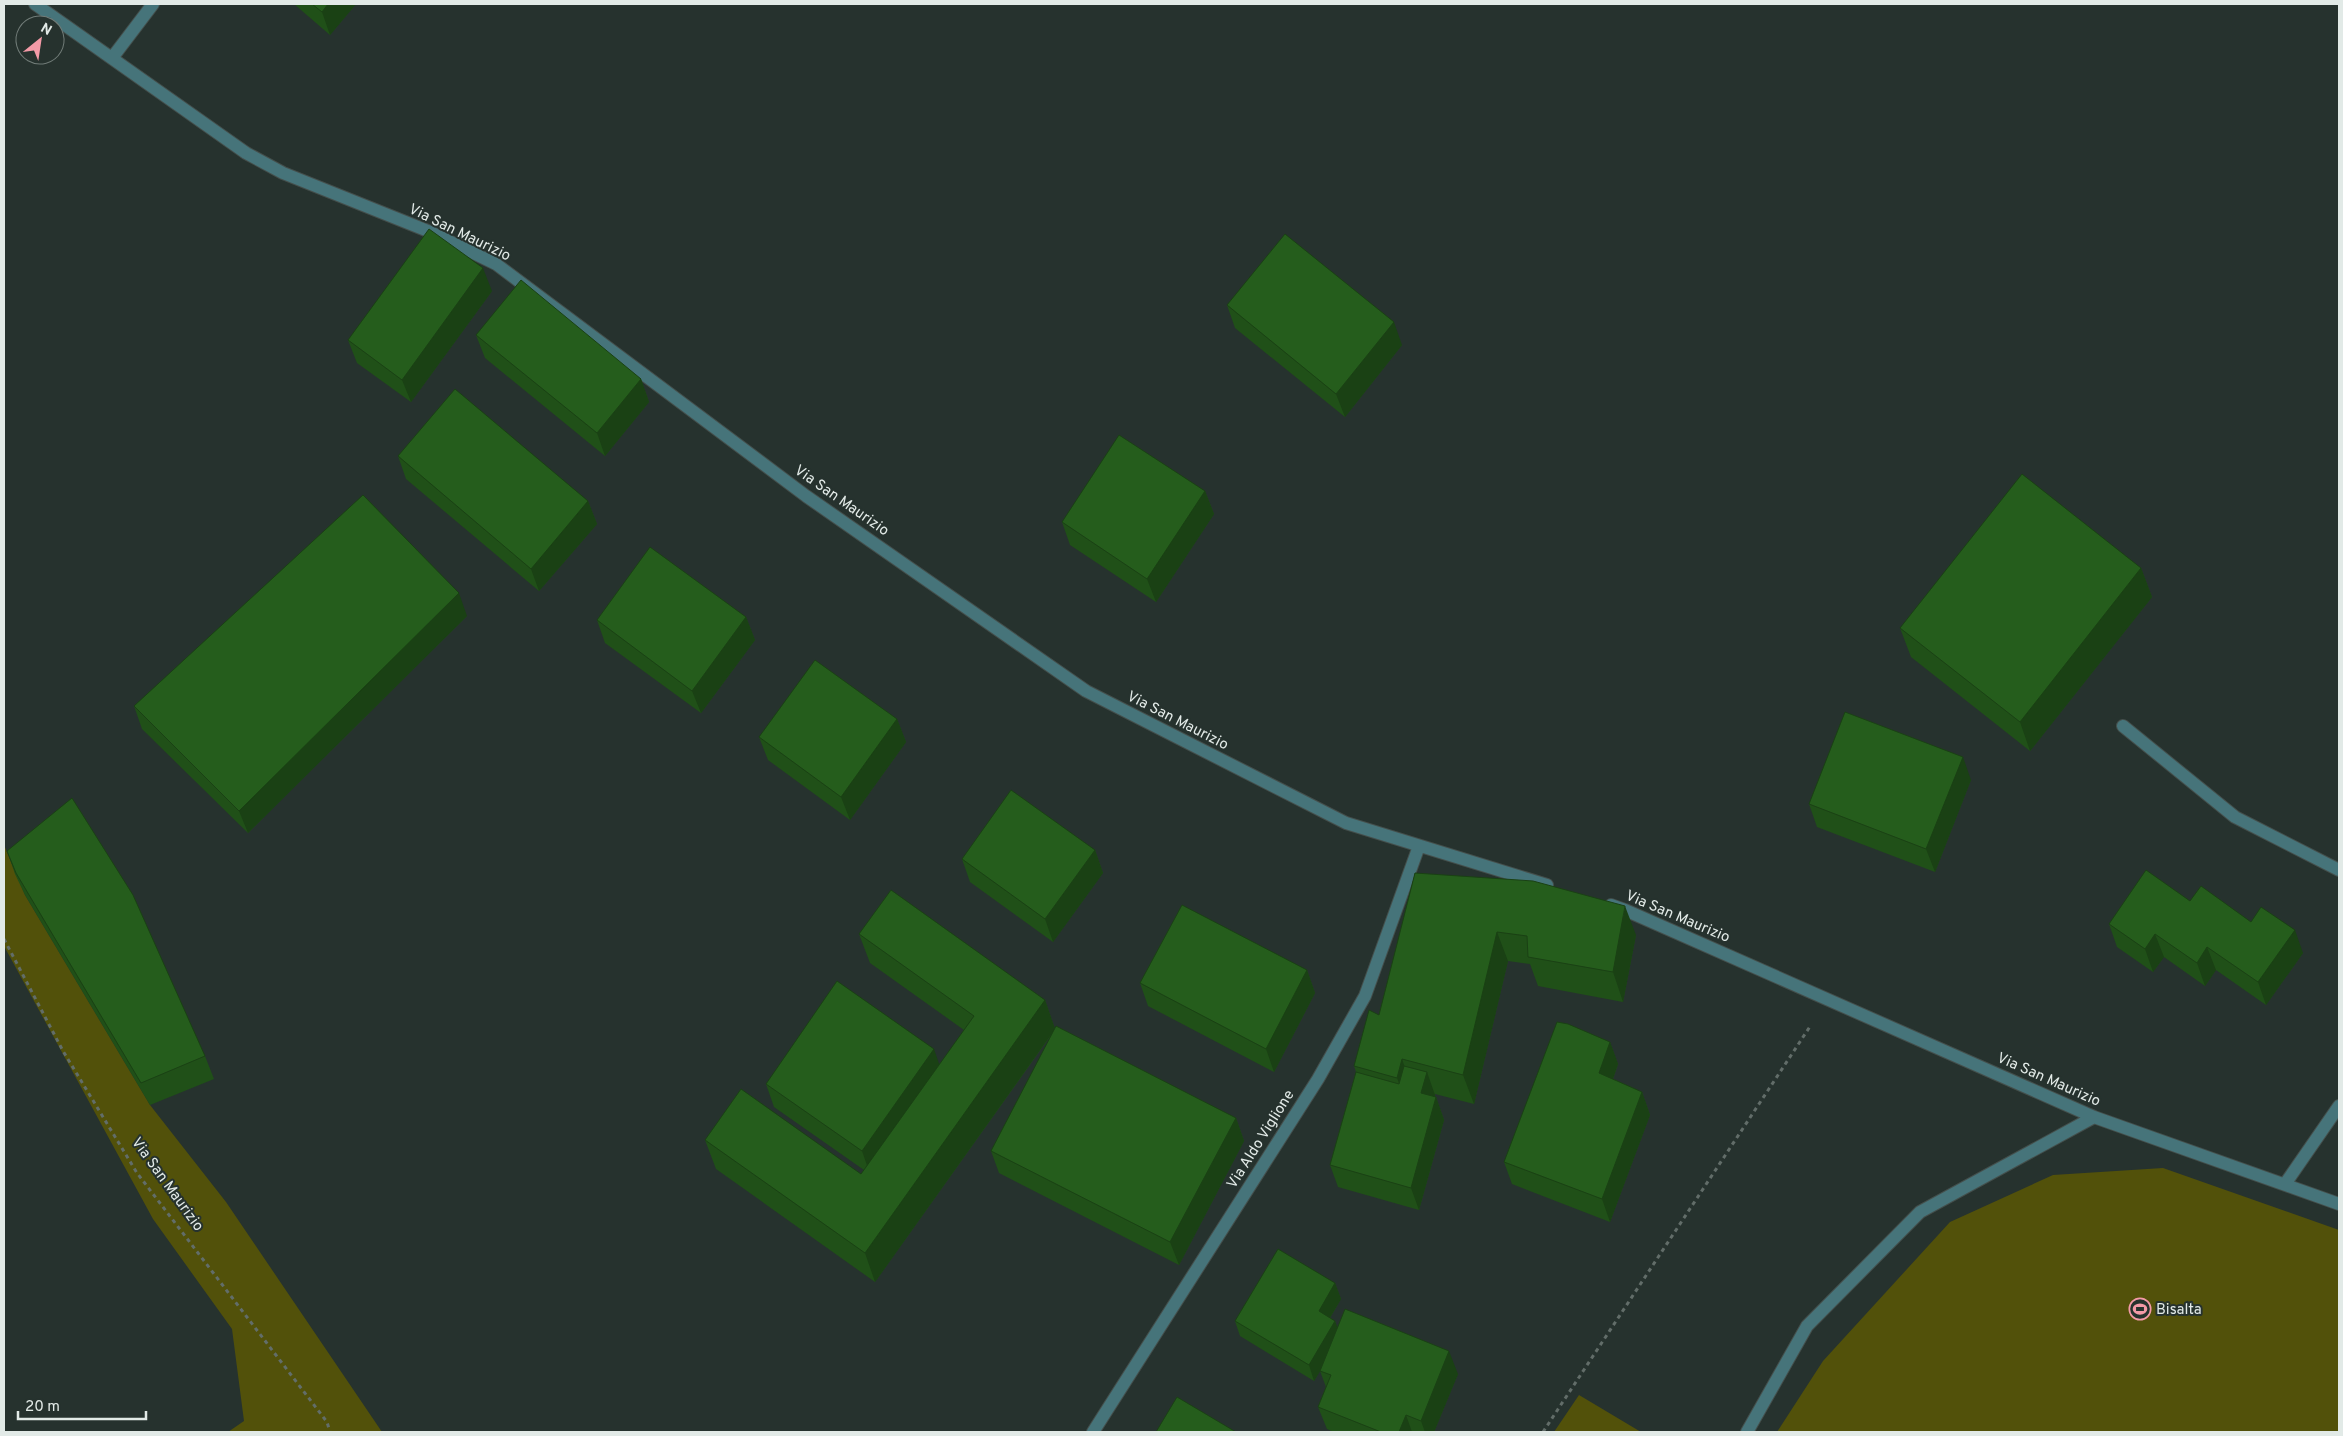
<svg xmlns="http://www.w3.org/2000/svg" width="2343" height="1436" viewBox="0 0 2343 1436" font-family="Overpass,sans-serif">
<rect width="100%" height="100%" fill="#26322e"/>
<path fill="#52510a" d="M4,845L25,895L150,1105L226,1202L382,1432H228L244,1421L232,1329L153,1219L4,946Z
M2163,1168L2339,1230V1432H1777L1823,1361L1950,1222L2053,1175Z
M1579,1395L1641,1432H1554Z"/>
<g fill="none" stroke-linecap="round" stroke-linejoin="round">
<g stroke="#444f4c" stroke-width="14">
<path id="minor" d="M35,4L246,153L283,173L428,231L496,264L806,496L1086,691L1346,823L1547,885
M112,58L153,4
M2123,726L2235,817L2339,870
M1611,905L1625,910L2094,1117L2339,1204
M2285,1184L2339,1106
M1093,1432L1318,1079L1365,996L1419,846
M1747,1432L1807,1326L1920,1212L2094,1117"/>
</g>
<path stroke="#626d69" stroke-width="3" stroke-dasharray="4 4" stroke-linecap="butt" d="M4,939L63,1051L137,1173L327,1422L330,1432
M1543,1432L1811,1025"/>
<use href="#minor" stroke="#46747a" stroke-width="12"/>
</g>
<path fill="#205018" d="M294,4H356L330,35Z
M492,291L411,402L357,363L348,340Z
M1227,305L1402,345L1345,417L1235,328Z
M476,335L641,379L649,402L605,456L485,358Z
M398,456L588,501L597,524L539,591L406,479Z
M1205,491L1214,514L1156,602L1070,545L1062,522Z
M2141,568L2152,597L2030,751L1911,657L1900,628Z
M467,616L248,833L142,729L134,706Z
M746,617L755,640L701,713L605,643L597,620Z
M897,719L906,742L850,820L768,760L759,737Z
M1971,780L1935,872L1817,827L1809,804Z
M1095,850L1103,873L1053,942L970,882L962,859Z
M7,851L205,1056L214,1079L150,1105L25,895L15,874Z
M1415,873L1636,935L1623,1002L1538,986L1530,964L1508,961L1474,1104L1435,1094V1097H1436L1444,1120L1419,1210L1338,1187L1330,1165L1356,1072L1354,1066L1379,1015Z
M2190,901L2251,922L2303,953L2266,1005L2216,970L2205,986L2164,957L2153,972L2117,947L2109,924Z
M859,934L1045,1000L1055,1029L1236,1118L1244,1141L1179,1265L999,1173L991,1151L1054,1031L875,1282L716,1169L705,1140L861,1174L864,1170L774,1107L766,1084L940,1064L964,1030L870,963Z
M1307,970L1315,993L1274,1072L1148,1006L1140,983Z
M1610,1042L1618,1064L1613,1079L1642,1092L1650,1115L1610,1222L1512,1184L1504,1162Z
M1335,1283L1341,1299L1330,1318L1335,1321L1337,1327L1458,1374L1434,1432H1334L1327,1429L1318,1407L1326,1387L1320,1371L1314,1381L1240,1336L1235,1321Z"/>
<path fill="#1a4114" d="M328,4H356L330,35L322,12Z
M483,268L492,291L411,402L402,380Z
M1394,322L1402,345L1345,417L1336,394Z
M641,379L649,402L605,456L597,433Z
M1205,491L1214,514L1156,602L1147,579Z
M588,501L597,524L539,591L531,569Z
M2141,568L2152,597L2030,751L2020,722Z
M459,593L467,616L248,833L239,811Z
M746,617L755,640L701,713L692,691Z
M897,719L906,742L850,820L841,797Z
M1963,757L1971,780L1935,872L1926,849Z
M1095,850L1103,873L1053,942L1045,919Z
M1625,906L1636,935L1623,1002L1613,972Z
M2295,930L2303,953L2266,1005L2258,982Z
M1497,932L1508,961L1474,1104L1463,1075Z
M2155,934L2164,957L2153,972L2145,949Z
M2207,947L2216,970L2205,986L2197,963Z
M1307,970L1315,993L1274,1072L1266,1049Z
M1045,1000L1055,1029L875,1282L865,1253Z
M1610,1042L1618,1064L1607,1096L1599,1073Z
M934,1049L942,1072L870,1174L862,1151Z
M1402,1059L1412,1088L1408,1107L1397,1078Z
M1427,1072L1435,1095L1429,1115L1421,1093Z
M1642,1092L1650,1115L1610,1222L1602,1199Z
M1436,1097L1444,1120L1419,1210L1411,1188Z
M1236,1118L1244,1141L1179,1265L1170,1242Z
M1335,1283L1341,1299L1325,1326L1319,1311Z
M1335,1321L1341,1337L1314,1381L1309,1365Z
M1449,1351L1458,1374L1434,1432H1425L1421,1421Z
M1406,1415L1412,1432H1399Z"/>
<path fill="#255d1c" stroke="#1a4114" d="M312,4H328L322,12Z
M429,229L483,268L402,380L348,340Z
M1285,234L1394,322L1336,394L1227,305Z
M521,280L641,379L597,433L476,335Z
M455,389L588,501L531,569L398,456Z
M1119,435L1205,491L1147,579L1062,522Z
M2022,474L2141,568L2020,722L1900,628Z
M363,495L459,593L239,811L134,706Z
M650,547L746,617L692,691L597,620Z
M815,660L897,719L841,797L759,737Z
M1845,712L1963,757L1926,849L1809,804Z
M1011,790L1095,850L1045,919L962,859Z
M72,798L133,895L205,1056L141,1083L16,873L7,851Z
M2146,870L2190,901L2201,886L2251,922L2261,907L2295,930L2258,982L2207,947L2197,963L2155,934L2145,949L2109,924Z
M1415,873L1533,881L1625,906L1613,972L1528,957L1527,936L1497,932L1463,1075L1402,1059L1397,1078L1354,1066L1369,1010L1379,1015Z
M891,890L1045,1000L865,1253L705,1140L741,1089L861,1174L974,1016L859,934Z
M1182,905L1307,970L1266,1049L1140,983Z
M837,981L934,1049L862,1151L766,1084Z
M1557,1022L1568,1024L1610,1042L1599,1073L1642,1092L1602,1199L1504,1162Z
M1056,1026L1236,1118L1170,1242L991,1151Z
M1404,1066L1427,1072L1421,1093L1436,1097L1411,1188L1330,1165L1356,1072L1399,1084Z
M1278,1249L1335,1283L1319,1311L1335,1321L1309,1365L1235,1321Z
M1345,1309L1449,1351L1421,1421L1406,1415L1399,1432H1381L1318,1407L1331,1375L1320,1371Z
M1177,1397L1236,1432H1156Z"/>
<defs>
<g id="stadium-ring" transform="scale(1.125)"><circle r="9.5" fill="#26322e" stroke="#f39aa7" stroke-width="1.5"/><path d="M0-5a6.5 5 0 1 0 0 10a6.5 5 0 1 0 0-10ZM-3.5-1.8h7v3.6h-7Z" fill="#f39aa7"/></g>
</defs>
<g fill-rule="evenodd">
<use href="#stadium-ring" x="2140" y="1309"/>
</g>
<g text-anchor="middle" stroke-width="4" stroke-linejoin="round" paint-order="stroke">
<g font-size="15" fill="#e2eae7" stroke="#26322e">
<text transform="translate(460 232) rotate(26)" y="5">Via San Maurizio</text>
<text transform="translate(842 500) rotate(35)" y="5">Via San Maurizio</text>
<text transform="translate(1178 720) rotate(27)" y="5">Via San Maurizio</text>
<text transform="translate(1678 916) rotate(23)" y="5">Via San Maurizio</text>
<text transform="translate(2049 1079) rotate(24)" y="5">Via San Maurizio</text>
<text transform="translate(1260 1139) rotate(-58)" y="5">Via Aldo Viglione</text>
<text transform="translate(168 1184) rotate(54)" y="5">Via San Maurizio</text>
</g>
<g font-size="15" fill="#e2eae7" stroke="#26322e" text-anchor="start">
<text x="2156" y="1314">Bisalta</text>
</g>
</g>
<rect width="2343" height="1436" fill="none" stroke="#e2eae7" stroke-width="10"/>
<g transform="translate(40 40) rotate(30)"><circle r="24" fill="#26322e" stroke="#717c78"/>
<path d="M0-4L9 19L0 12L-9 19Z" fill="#f39aa7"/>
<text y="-8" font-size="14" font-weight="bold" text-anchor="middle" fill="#e2eae7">N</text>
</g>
<path d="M18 1411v8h128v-8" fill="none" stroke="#e2eae7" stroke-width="2.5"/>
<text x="25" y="1411" font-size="15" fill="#e2eae7" stroke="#26322e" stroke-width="4" paint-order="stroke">20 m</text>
</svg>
